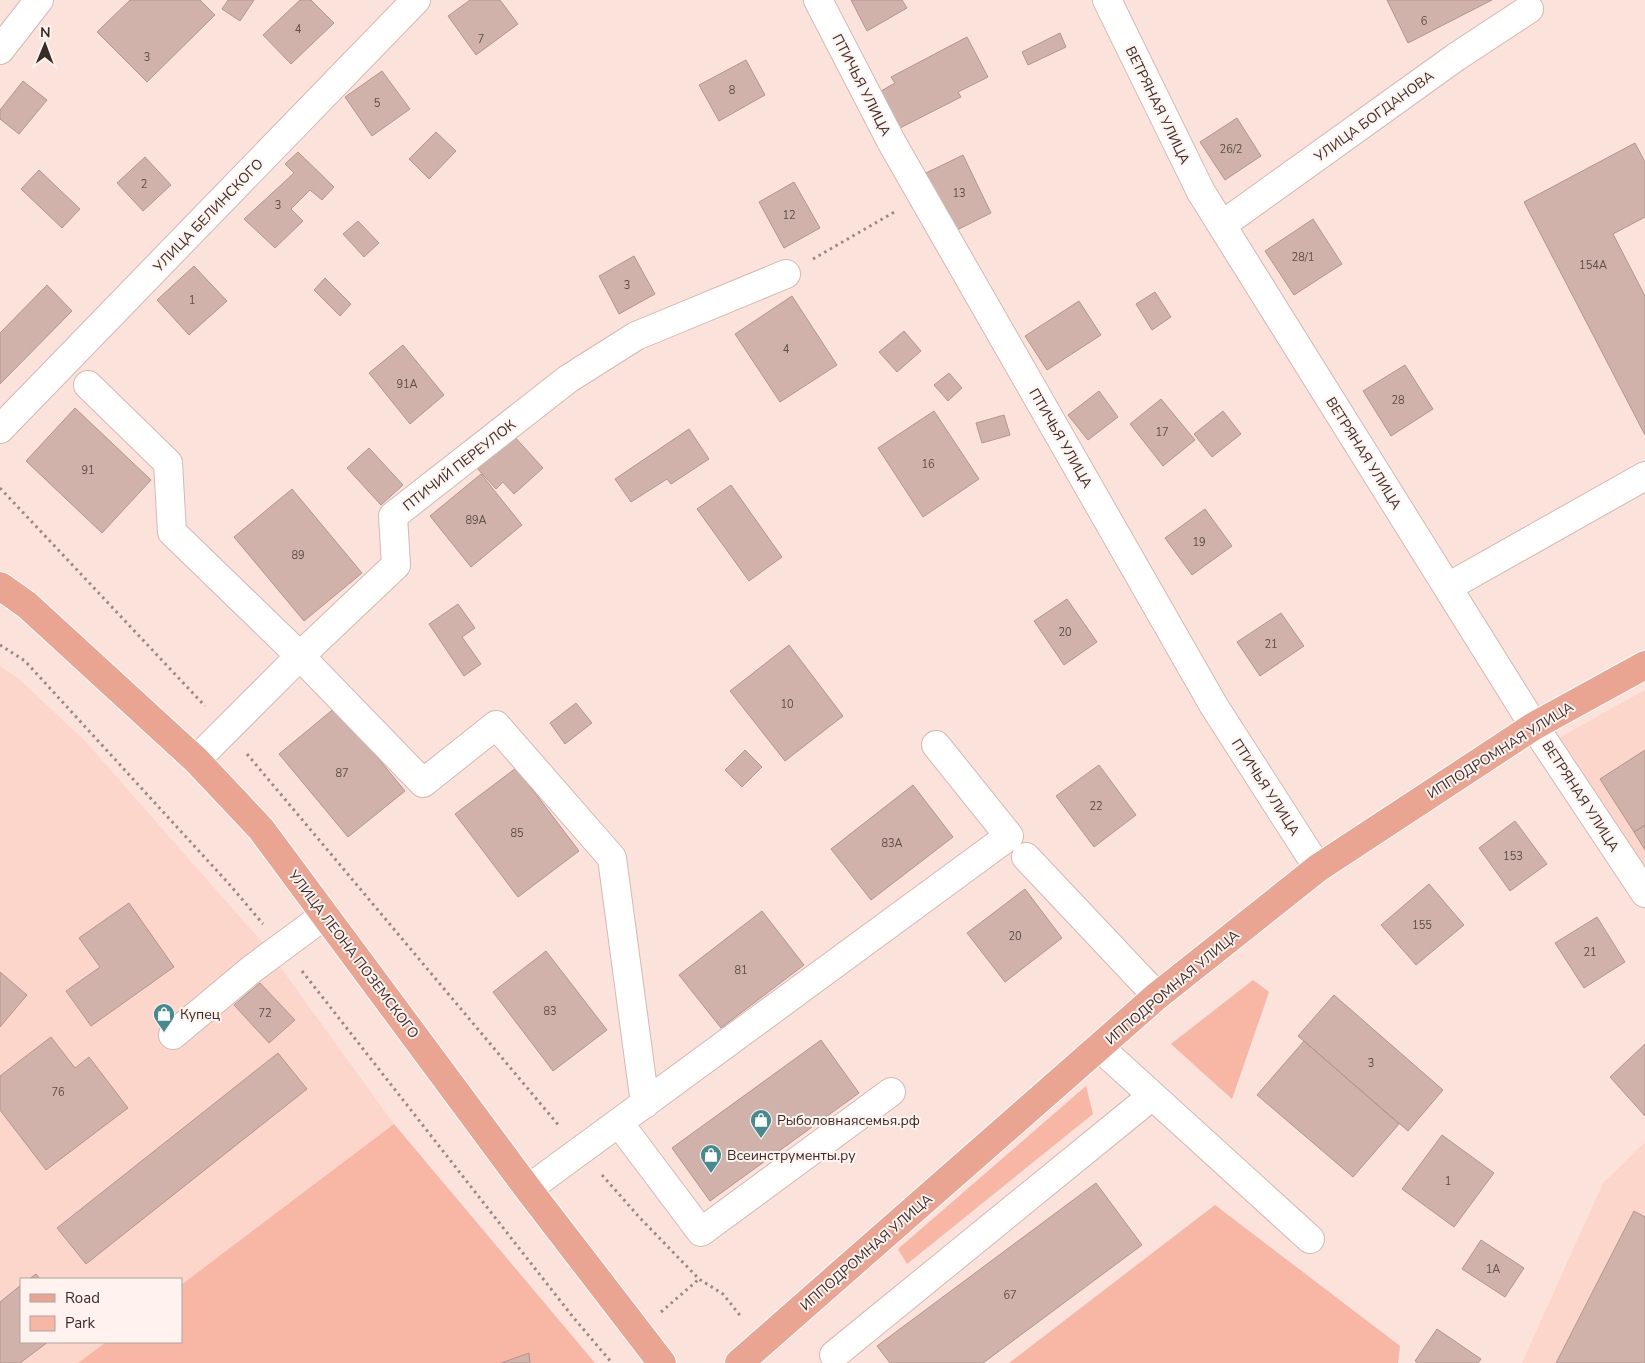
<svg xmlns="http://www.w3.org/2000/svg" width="1645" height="1363" viewBox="0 0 1645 1363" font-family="'Nunito Sans',sans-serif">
<rect width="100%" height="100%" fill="#fbe2db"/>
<path fill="#fcd6ca" d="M0,666L19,679L85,741L262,942L394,1124L181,1285V1279H21V1342H106L78,1363H0Z
M1645,690V873L1557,739Z
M1645,1142V1363H1522L1603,1183Z"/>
<path fill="#f8b6a4" d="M1253,980L1269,992L1232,1099L1171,1044Z
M1086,1086L1093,1114L907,1264L898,1249Z
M394,1124L595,1363H78L106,1342H181V1285Z
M1215,1205L1400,1346L1398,1363H1009Z"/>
<path fill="#d0b2aa" stroke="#b3968e" d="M130,0H200L215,15L147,82L97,32Z
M228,0H254L240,21L222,9Z
M300,0H311L334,23L291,64L263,35Z
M470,0H500L518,24L476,55L448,16Z
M851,0H902L907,8L867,31Z
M1387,0H1492L1408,43Z
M1060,33L1066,47L1028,65L1022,52Z
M967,37L988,77L958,92L961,97L900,128L881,91L895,83L891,77Z
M746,60L765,95L719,121L699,85Z
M382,71L410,109L372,136L345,97Z
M23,81L47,100L19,134L0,119V110Z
M1237,118L1261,156L1225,180L1200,142Z
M436,132L456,151L429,179L409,159Z
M1635,143L1645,162V217L1613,234L1645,296V435L1524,202Z
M298,152L334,187L322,200L310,190L291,209L303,221L275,248L244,219L294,173L285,164Z
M963,155L991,213L955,231L926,173Z
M145,157L171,185L143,211L117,183Z
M39,170L80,209L62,228L21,189Z
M794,182L820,228L784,248L759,202Z
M1313,219L1342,264L1294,295L1265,251Z
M358,221L379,243L364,257L343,234Z
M634,256L655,294L619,314L599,276Z
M194,266L227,301L189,335L157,300Z
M325,278L351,304L340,316L314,290Z
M47,285L72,311L0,384V333Z
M1155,292L1171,317L1152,330L1136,304Z
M792,296L837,365L780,402L735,334Z
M1079,301L1101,335L1047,370L1025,336Z
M904,331L921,351L897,372L879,352Z
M403,345L444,395L410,424L369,373Z
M1405,365L1433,409L1391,436L1363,391Z
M949,373L962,388L948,401L934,385Z
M1099,391L1118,417L1088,440L1068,415Z
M1161,399L1195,440L1163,466L1130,424Z
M75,408L151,480L102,533L26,461Z
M934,411L979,479L923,517L878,448Z
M1223,411L1241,434L1212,457L1194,434Z
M1004,415L1010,435L982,443L976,423Z
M689,429L709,459L671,484L667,479L631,502L615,479Z
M512,434L543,468L514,494L503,482L496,489L475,466Z
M369,448L403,485L381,505L347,468Z
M481,474L522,525L471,567L430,516Z
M731,485L782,557L749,581L697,509Z
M292,489L362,573L304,621L234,537Z
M1205,509L1232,546L1192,575L1165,538Z
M1067,599L1097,642L1064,665L1034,621Z
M458,604L475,628L462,637L481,664L464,676L429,624Z
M1281,613L1304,646L1260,676L1237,642Z
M789,645L843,716L785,761L730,691Z
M576,703L592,723L565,744L550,723Z
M336,707L405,791L348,837L279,754Z
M745,750L762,767L742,787L725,770Z
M1645,750V825L1634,832L1600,779Z
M1099,765L1136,815L1094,847L1056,796Z
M516,768L579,851L518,897L455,814Z
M913,785L953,837L871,900L831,849Z
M1515,821L1547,864L1510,891L1479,848Z
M1645,825V850L1634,832Z
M1429,884L1464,925L1416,965L1381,925Z
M1025,889L1062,938L1005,982L967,933Z
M129,903L174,967L91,1026L66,991L100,967L79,938Z
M762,911L804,965L721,1028L679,975Z
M1597,917L1625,962L1584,988L1555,943Z
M546,951L607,1030L553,1071L493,992Z
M0,972L27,995L0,1027Z
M260,983L295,1020L269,1043L234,1005Z
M1334,995L1443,1090L1408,1131L1298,1036Z
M51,1037L75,1068L89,1057L128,1108L46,1170L0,1110V1076Z
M821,1040L859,1093L710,1201L672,1148Z
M1304,1041L1399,1124L1353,1177L1257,1095Z
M1645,1044V1116L1610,1077Z
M278,1053L307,1089L86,1264L57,1228Z
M1442,1135L1494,1173L1454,1227L1402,1189Z
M1096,1183L1142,1245L983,1363H890L877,1346Z
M1634,1211L1645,1217V1363H1556Z
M1481,1240L1524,1268L1505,1297L1462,1269Z
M36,1274L40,1279H29Z
M21,1285V1342H48L20,1363H0V1302Z
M1437,1329L1481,1359L1478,1363H1418L1415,1361Z
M529,1353L530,1363H501Z"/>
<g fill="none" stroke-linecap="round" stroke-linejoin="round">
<g stroke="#d6b9b0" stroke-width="30">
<path id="minor" d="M818,0L892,143L1214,706L1318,868
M1107,0L1201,192L1534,726L1645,893
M0,50L39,0
M1222,225L1456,57L1529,9
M88,385L168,463L172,532L300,656L423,783L496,725L612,858L645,1104
M0,429L416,0
M1448,587L1645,476
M196,760L300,656L396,565L393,516L568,379L636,336L786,274
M1026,857L1157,996
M173,1035L252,969L325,915
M1099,1047L1310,1239
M619,1123L701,1232L891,1092
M528,1189L1009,836L936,745
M834,1355L1152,1096"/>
</g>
<g stroke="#fff" stroke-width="30">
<path id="major" d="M0,586L27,605L196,760L261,829L528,1189L662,1363
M739,1363L1157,996L1318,868L1534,726L1645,665"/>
</g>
<path stroke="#9b8984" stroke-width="3" stroke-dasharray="2.5 4" stroke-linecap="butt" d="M813,259L896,211
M0,488L205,706
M0,645L25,661L230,885L263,924
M247,754L560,1127
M302,971L573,1317L612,1363
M602,1175L640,1218L699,1279L723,1294L742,1318
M661,1312L699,1279"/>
<use href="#minor" stroke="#fff" stroke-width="28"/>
<use href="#major" stroke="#e9a592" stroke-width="28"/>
</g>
<defs>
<g id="shop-pin" transform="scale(1.125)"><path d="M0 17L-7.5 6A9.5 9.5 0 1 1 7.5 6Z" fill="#438b8f" stroke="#fff2ef"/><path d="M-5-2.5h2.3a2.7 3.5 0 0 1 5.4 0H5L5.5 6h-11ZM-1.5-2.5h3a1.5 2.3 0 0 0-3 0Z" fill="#fff"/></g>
</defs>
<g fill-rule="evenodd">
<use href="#shop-pin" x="164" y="1014"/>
<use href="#shop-pin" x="761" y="1120"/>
<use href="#shop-pin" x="711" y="1155"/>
</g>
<g text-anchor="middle" stroke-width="4" stroke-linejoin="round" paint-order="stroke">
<g font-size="11" fill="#5d4e48">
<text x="1424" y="25">6</text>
<text x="298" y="33">4</text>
<text x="481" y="43">7</text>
<text x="147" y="61">3</text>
<text x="732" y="94">8</text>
<text x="377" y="107">5</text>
<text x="1231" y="153">26/2</text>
<text x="144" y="188">2</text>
<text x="959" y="197">13</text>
<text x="278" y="209">3</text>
<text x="789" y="219">12</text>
<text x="1303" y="261">28/1</text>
<text x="1593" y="269">154А</text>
<text x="627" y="289">3</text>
<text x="192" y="304">1</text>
<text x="786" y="353">4</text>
<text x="407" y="388">91А</text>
<text x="1398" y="404">28</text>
<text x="1162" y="436">17</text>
<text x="928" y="468">16</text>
<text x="88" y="474">91</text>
<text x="476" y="524">89А</text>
<text x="1199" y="546">19</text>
<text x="298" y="559">89</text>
<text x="1065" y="636">20</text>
<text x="1271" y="648">21</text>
<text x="787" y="708">10</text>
<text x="342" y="777">87</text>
<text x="1096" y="810">22</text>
<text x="517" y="837">85</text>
<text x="892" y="847">83А</text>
<text x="1513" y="860">153</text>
<text x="1422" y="929">155</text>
<text x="1015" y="940">20</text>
<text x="1590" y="956">21</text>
<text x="741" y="974">81</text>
<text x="550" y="1015">83</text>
<text x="265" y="1017">72</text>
<text x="1371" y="1067">3</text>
<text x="58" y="1096">76</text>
<text x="1448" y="1185">1</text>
<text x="1493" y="1273">1А</text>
<text x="1010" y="1299">67</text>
</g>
<g font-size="14" fill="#372c28" stroke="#fff2ef">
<text transform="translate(862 85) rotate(63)" y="5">ПТИЧЬЯ УЛИЦА</text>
<text transform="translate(1158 105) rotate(64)" y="5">ВЕТРЯНАЯ УЛИЦА</text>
<text transform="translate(1374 116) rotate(-36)" y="5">УЛИЦА БОГДАНОВА</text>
<text transform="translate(208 215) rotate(-46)" y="5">УЛИЦА БЕЛИНСКОГО</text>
<text transform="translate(1061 438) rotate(60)" y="5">ПТИЧЬЯ УЛИЦА</text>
<text transform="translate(1364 453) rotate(58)" y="5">ВЕТРЯНАЯ УЛИЦА</text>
<text transform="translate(459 465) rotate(-38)" y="5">ПТИЧИЙ ПЕРЕУЛОК</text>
<text transform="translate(1500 750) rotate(-32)" y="5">ИППОДРОМНАЯ УЛИЦА</text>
<text transform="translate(1266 787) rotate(57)" y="5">ПТИЧЬЯ УЛИЦА</text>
<text transform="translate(1581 796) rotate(57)" y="5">ВЕТРЯНАЯ УЛИЦА</text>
<text transform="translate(354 954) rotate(53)" y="5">УЛИЦА ЛЕОНА ПОЗЕМСКОГО</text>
<text transform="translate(1172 987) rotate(-40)" y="5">ИППОДРОМНАЯ УЛИЦА</text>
<text transform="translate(866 1252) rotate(-41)" y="5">ИППОДРОМНАЯ УЛИЦА</text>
</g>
<g font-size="14" fill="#372c28" stroke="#fff2ef" text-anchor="start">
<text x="180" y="1019">Купец</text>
<text x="777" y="1125">Рыболовнаясемья.рф</text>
<text x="727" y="1160">Всеинструменты.ру</text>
</g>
</g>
<rect x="20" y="1278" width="162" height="65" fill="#fff2ef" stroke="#afa39f"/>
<rect x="30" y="1294" width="25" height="8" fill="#e9a592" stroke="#afa39f"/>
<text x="65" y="1303" font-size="15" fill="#372c28">Road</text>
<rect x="30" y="1316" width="25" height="15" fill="#f8b6a4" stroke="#afa39f"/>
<text x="65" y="1328" font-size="15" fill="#372c28">Park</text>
<g transform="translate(45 45) rotate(1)" stroke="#fff2ef" stroke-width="4" paint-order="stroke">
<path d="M0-4L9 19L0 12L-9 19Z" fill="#372c28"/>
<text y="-8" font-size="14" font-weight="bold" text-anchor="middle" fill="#372c28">N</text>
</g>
</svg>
